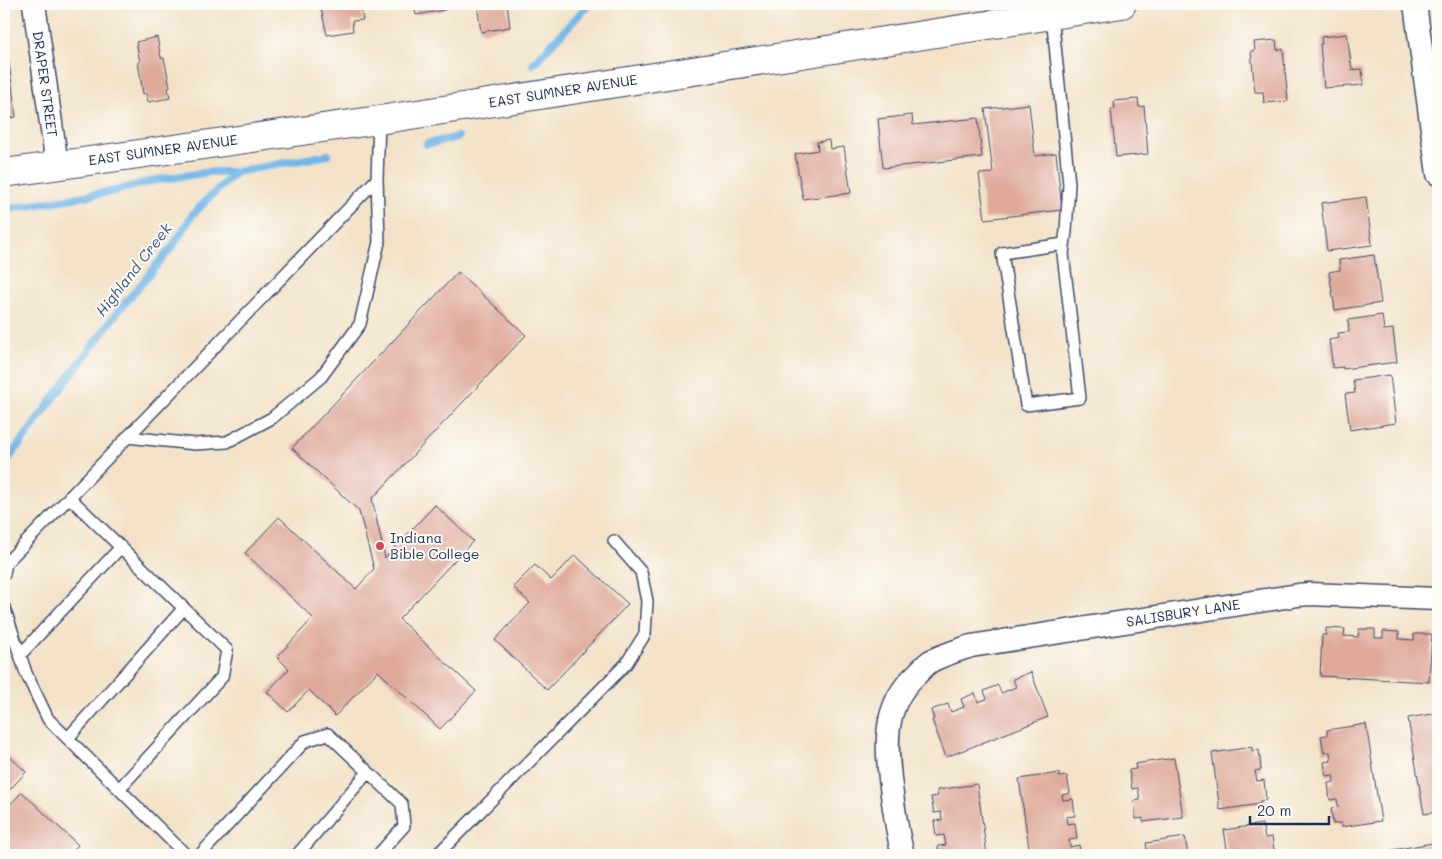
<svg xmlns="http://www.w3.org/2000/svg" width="1442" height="859" viewBox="0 0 1442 859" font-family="Mali,sans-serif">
<rect width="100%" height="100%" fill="#fdfcf7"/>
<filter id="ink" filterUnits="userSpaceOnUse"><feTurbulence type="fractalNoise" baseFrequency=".02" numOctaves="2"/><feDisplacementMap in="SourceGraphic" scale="10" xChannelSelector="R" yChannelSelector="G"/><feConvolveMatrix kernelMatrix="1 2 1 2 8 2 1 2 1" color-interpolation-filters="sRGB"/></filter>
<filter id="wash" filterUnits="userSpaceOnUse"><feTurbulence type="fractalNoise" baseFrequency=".0096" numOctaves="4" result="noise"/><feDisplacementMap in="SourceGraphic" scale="20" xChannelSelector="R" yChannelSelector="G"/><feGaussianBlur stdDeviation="1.12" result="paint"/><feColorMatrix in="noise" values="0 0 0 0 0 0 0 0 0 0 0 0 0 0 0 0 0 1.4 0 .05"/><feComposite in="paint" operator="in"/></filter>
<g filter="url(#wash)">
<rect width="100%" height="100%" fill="#f3e2c7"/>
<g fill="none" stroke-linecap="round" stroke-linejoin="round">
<path stroke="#71b7e8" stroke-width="8" d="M533,64L589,4
M427,144L458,137
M4,210L114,191L156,180L210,172H236
M4,465L116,314L173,246L193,214L214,193L236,172L328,155"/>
</g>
<g id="blocks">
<path fill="#dfaa9c" d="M320,4H360L363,20L352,21L353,31L327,35Z
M414,4H444L445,10L416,15Z
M477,4H507L510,27L481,32Z
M1347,34L1352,70L1362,69L1363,85L1324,88L1320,44H1322L1321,37Z
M157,37L161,58H164L170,87L168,88L170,98L148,102L146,93L143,94L138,62H140L136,42Z
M1276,40L1277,50L1283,49L1288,101L1264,103L1263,92H1255L1251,51H1255L1254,42Z
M9,62L16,117L4,119V63Z
M1138,99L1139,107L1144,106L1148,154L1116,157L1111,109H1115L1114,101Z
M1029,104L1035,156L1056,153L1062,210L985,219L979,174L993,173L985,109Z
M912,115L913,125L978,118L982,157L883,168L878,119Z
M829,140L830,149L844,147L851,193L803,199L795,154L818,150L817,142Z
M1366,197L1372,245L1327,251L1321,203Z
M1374,255L1381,303L1335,310L1329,272L1340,270L1339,260Z
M458,272L526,335L372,499L385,558L435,505L473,541L399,619L476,691L440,729L378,671L335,716L309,690L288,712L267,692L289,669L277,657L313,618L245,553L279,517L356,589L374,569L359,511L292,448Z
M1382,315L1384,330L1393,329L1397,362L1343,369V367L1333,368L1329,340L1339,338L1338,333L1349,332L1348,320Z
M1390,375L1396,423L1350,430L1345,394L1355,393L1353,380Z
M575,555L628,604L547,690L495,640L530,603L513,587L535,565L551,580Z
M1326,628L1345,629L1344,636L1358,637L1359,629H1375V638H1383V631L1399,632V639L1414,640V634H1432L1429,682L1320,676L1322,635H1326Z
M1031,672L1048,717L946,757L932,720L934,719L931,710L948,704L951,712L964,707L961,699L975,693L978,702L987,699L984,691L998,685L1001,693L1016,687L1013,679Z
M1438,713V812L1424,814L1408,718Z
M1366,724L1381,821L1341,827V823L1333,824L1331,808L1338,807L1337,799L1330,800L1328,783L1334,782L1333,775L1326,776L1324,762L1331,761L1330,752L1324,753L1321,736L1327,735V730Z
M1252,747V751L1259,750L1261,770L1255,771L1257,781L1264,780L1266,800L1260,801V804L1220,810L1212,753Z
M4,751L26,772L4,796Z
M1174,758L1183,817L1143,822V818L1136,819L1134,801L1140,800L1138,788L1132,789L1129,770L1136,769L1135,764Z
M1059,773V777L1067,776L1070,793L1062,795L1063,800L1073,799L1075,816L1066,817L1067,824L1075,823L1077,839L1069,840L1070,847L1079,845L1081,855H1030L1019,779Z
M977,784L987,855H939L938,846L946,845L944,835L936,836L934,821L942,820L941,812L934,813L931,797L938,796L937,790Z
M22,792L78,845L69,855H17L14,852L11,855H7L4,852V811Z
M1262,824L1265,838L1272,837L1275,855H1228L1224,830Z
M1185,837L1188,855H1148L1146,843Z
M1432,843V846L1438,845V855H1382V852Z"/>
</g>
</g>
<g filter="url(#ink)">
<use href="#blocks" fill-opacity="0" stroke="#3b4a6e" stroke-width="1"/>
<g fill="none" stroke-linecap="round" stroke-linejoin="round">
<g stroke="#3b4a6e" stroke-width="14">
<path id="service" d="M1052,15L1069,184L1066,231L1063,254L1080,398L1026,405L1002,253L1064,244
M127,437L195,444L227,442L272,418L321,377L360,324L379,242L377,179
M69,497L227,650L222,677L119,789
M4,574L6,563L377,179L379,120
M4,607L26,673L48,719L186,855
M20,655L121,547
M68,738L184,608
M200,855L305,741L328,734L402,804L404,826L378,855
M297,855L368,772
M437,855L626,664L645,634L647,601L641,572L614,541"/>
</g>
<g stroke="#3b4a6e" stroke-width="25">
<path id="minor" d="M34,4L57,165
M1415,4L1438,174
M903,855C897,833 894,810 891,787C886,745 882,705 917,674C922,669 926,664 931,661C945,654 956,651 971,646L1298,595L1309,594L1438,599"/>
</g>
<g stroke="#3b4a6e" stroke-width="30">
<path id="tertiary" d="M4,173L379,120L1122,4"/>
</g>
<use href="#service" stroke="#fff" stroke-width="11"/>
<use href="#minor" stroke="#fff" stroke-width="22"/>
<use href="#tertiary" stroke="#fff" stroke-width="28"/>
</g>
</g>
<circle fill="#d1495b" stroke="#fdfcf7" stroke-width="2" cx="380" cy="546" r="5"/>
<g text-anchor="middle" stroke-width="4" stroke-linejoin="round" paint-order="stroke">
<g font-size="14" fill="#1b2f5e" stroke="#fdfcf7">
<text transform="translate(45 84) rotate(82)" y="5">DRAPER STREET</text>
<text transform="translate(563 91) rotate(-9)" y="5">EAST SUMNER AVENUE</text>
<text transform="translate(163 150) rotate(-8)" y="5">EAST SUMNER AVENUE</text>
<text transform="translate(1183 613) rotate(-9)" y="5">SALISBURY LANE</text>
</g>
<g font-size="14" fill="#1b2f5e" stroke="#fdfcf7" text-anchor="start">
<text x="390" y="543">Indiana<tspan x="390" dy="16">Bible College</tspan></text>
</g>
<g font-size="15" font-style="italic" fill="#355887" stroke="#fdfcf7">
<text transform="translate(134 270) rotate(-52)" y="5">Highland Creek</text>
</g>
</g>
<rect width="1442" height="859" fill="none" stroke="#fdfcf7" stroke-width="20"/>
<path d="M1250 816v8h79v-8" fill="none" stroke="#1b2f5e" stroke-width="2.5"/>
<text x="1257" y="816" font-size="15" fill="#1b2f5e" stroke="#fdfcf7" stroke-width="4" paint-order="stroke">20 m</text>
</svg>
